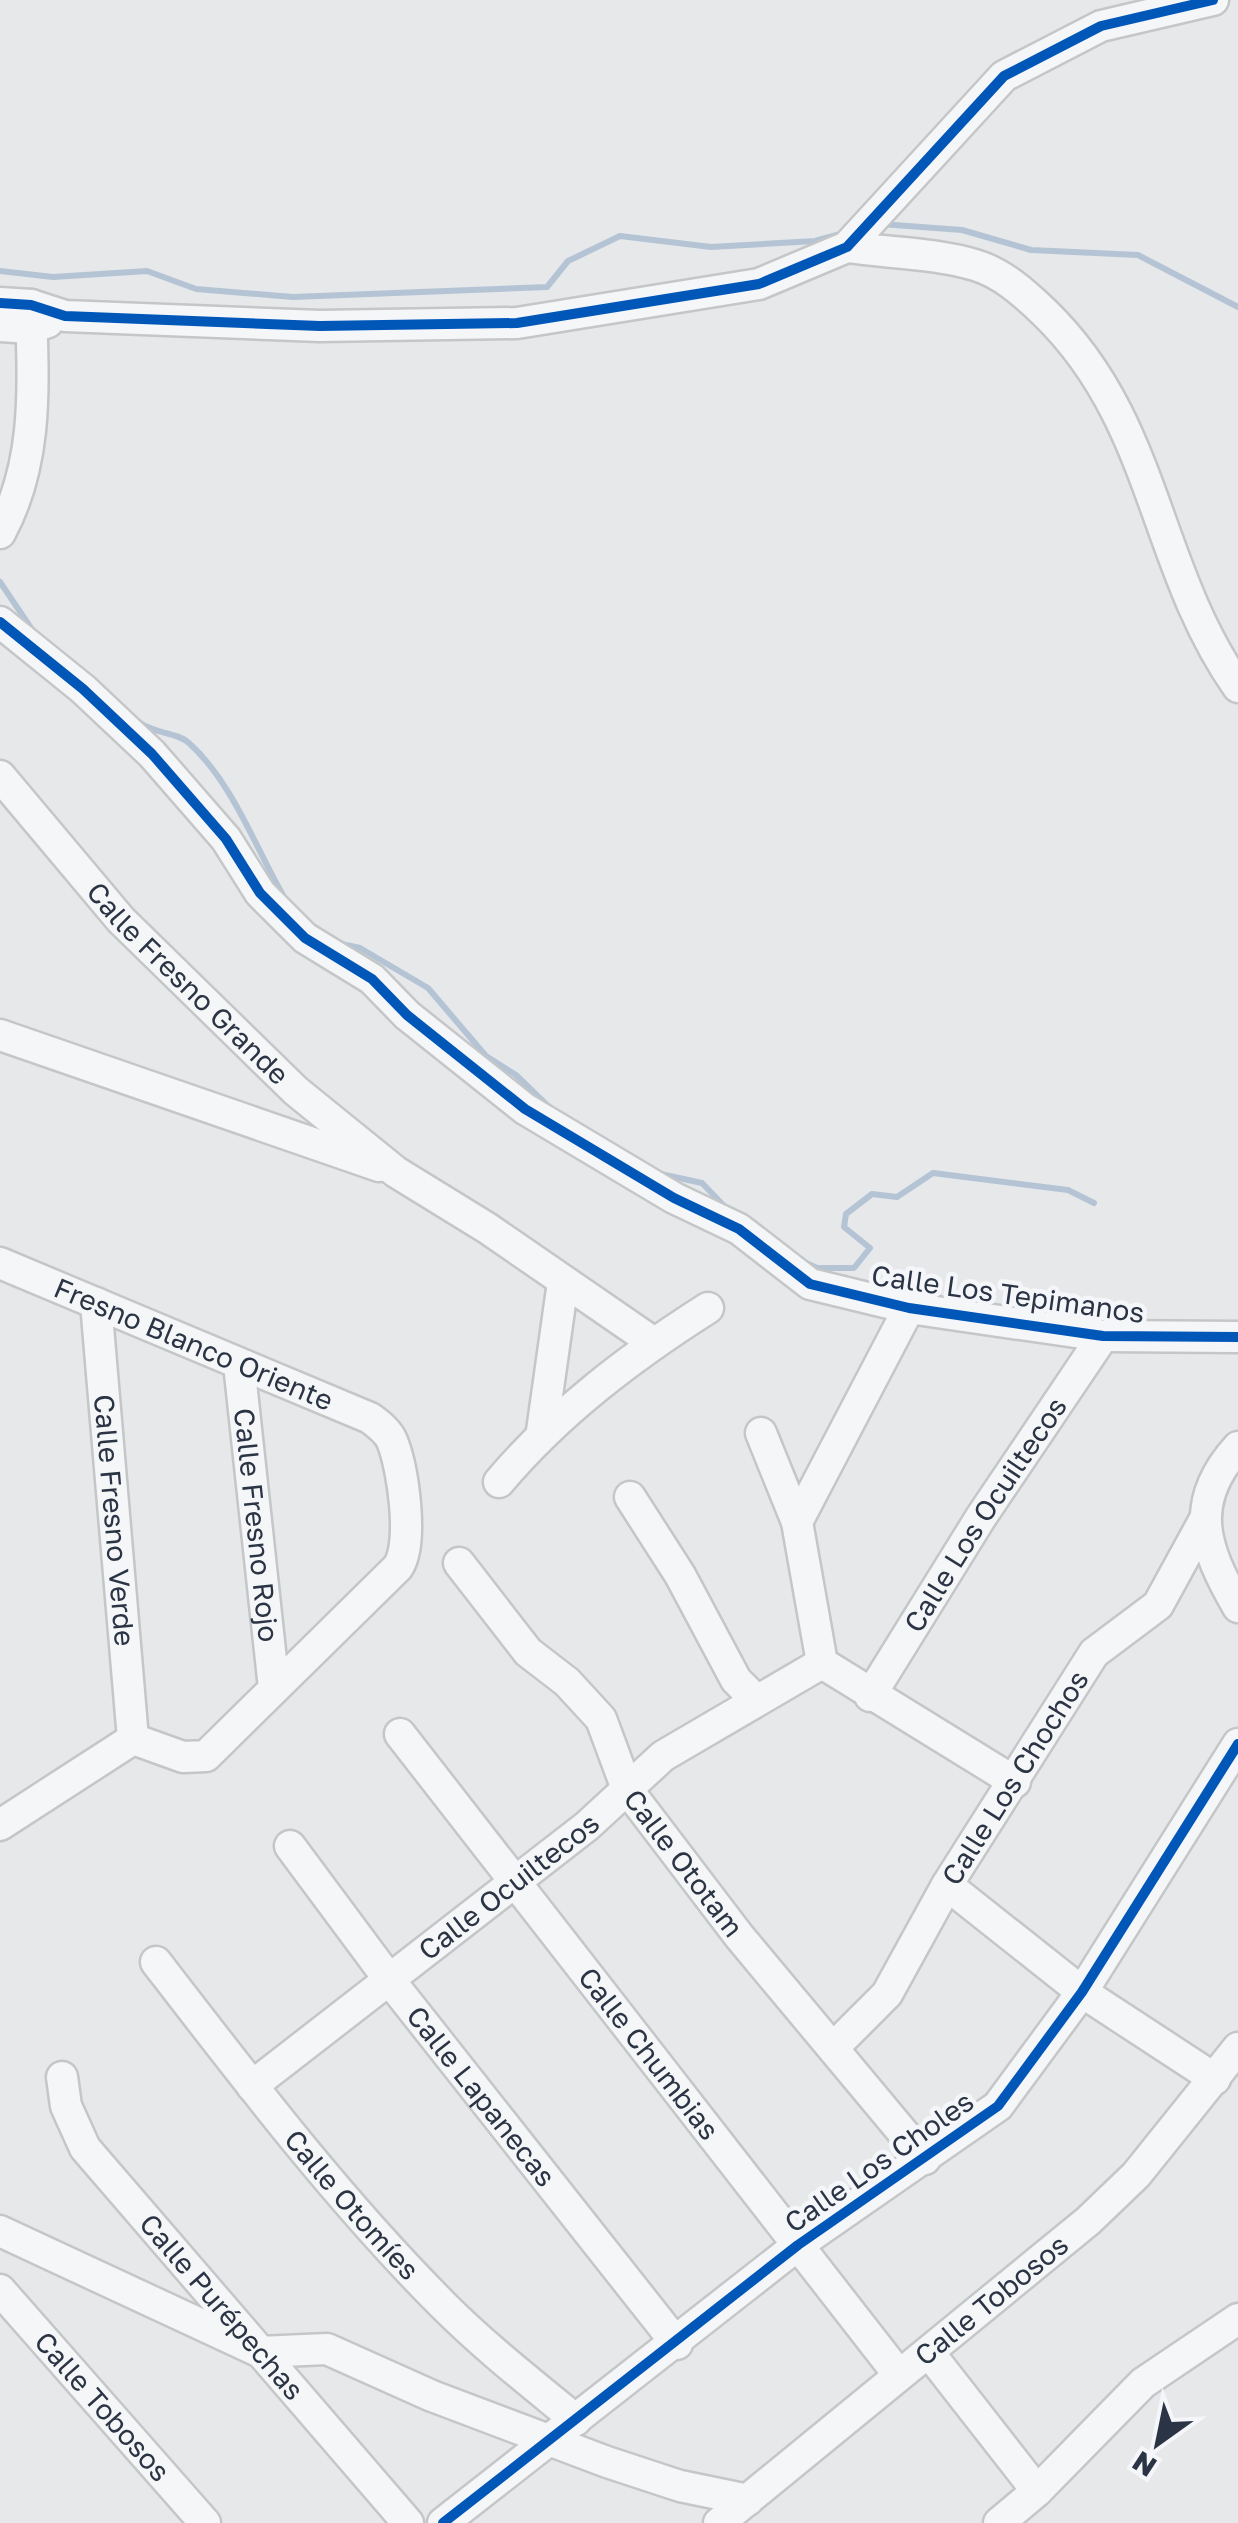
<svg xmlns="http://www.w3.org/2000/svg" width="1238" height="2523" viewBox="0 0 1238 2523" font-family="'Golos Text',sans-serif">
<rect width="100%" height="100%" fill="#e6e8ea"/>
<g fill="none" stroke-linecap="round" stroke-linejoin="round">
<path stroke="#b4c4d5" stroke-width="6" d="M881,224L962,230L1031,250L1138,255L1238,307
M0,271L53,277L147,271L196,289L293,297L547,287L568,261L620,236L711,247L815,241L844,233
M0,582L35,634
M140,723C155,734 177,732 189,743C233,783 255,847 284,897
M341,944L360,948L428,988L486,1056L516,1075L551,1109
M656,1173L702,1183L726,1208
M802,1261L817,1268H854L870,1248L844,1227L846,1214L872,1194L897,1197L933,1173L1068,1190L1094,1203"/>
<g stroke="#c4c6c8" stroke-width="35">
<g id="minor">
<path d="M847,247C889,253 935,253 975,265C1002,273 1024,293 1044,312C1157,421 1152,564 1238,687"/>
<path d="M0,303L31,305L65,316L320,326L517,323L759,284L847,247L1004,76L1101,26L1213,0"/>
<path d="M0,326L31,328L48,322"/>
<path d="M0,533C39,461 33,384 31,305"/>
<path d="M0,622L83,689L152,754L226,839L260,893L305,938L372,979L407,1015L525,1109L674,1198L739,1229L810,1284L909,1308L1103,1336L1238,1337"/>
<path id="s1" d="M0,776L121,920L296,1091L396,1172L487,1228L654,1343"/>
<path d="M0,1035L379,1166"/>
<path id="s2" d="M0,1263L370,1418C378,1424 388,1431 392,1441C403,1468 414,1543 398,1567L206,1756L183,1757L133,1739L0,1825"/>
<path id="s3" d="M96,1303L133,1739"/>
<path id="s4" d="M239,1364L274,1688"/>
<path d="M542,1431L563,1282"/>
<path d="M761,1433L797,1522L822,1663"/>
<path d="M1238,1447C1188,1502 1203,1547 1238,1607"/>
<path d="M499,1482C558,1412 631,1357 708,1308"/>
<path d="M630,1497L680,1575L736,1680L755,1699"/>
<path d="M797,1522L909,1308"/>
<path id="s5" d="M459,1563L528,1652L567,1682L601,1719L627,1789L739,1936L925,2159"/>
<path d="M822,1663L1015,1782"/>
<path id="s6" d="M870,1696L981,1517L1103,1336"/>
<path id="s7" d="M400,1734L899,2375"/>
<path id="s8" d="M290,1846L391,1982L677,2344"/>
<path d="M947,1885L1082,1992L1215,2079"/>
<path id="s9" d="M156,1962C247,2080 339,2201 444,2306C485,2347 531,2383 576,2420"/>
<path id="s10" d="M833,2048L887,1994L947,1885L1094,1653L1158,1605L1205,1519"/>
<path id="s11" d="M62,2077L66,2106L85,2148L408,2523"/>
<path id="s12" d="M252,2086L587,1826L663,1756L822,1663"/>
<path d="M0,2231L260,2352L327,2349L432,2396L607,2462L680,2486L748,2500"/>
<path id="s13" d="M0,2290L205,2523"/>
<path d="M930,2354L1037,2491"/>
<path d="M443,2523L798,2245L998,2106L1082,1992L1238,1744"/>
<path id="s14" d="M719,2523L1088,2221L1136,2175L1238,2048"/>
<path d="M999,2523L1037,2491L1143,2383L1238,2319"/>
</g>
</g>
<use href="#minor" stroke="#f5f6f7" stroke-width="30"/>
<g stroke="#f4f6f9" stroke-width="16">
<path id="cycleway" d="M0,303L31,305L65,316L320,326L517,323L759,284L847,247L1004,76L1101,26L1213,0
M0,622L83,689L152,754L226,839L260,893L305,938L372,979L407,1015L525,1109L674,1198L739,1229L810,1284L909,1308L1103,1336L1238,1337
M443,2523L798,2245L998,2106L1082,1992L1238,1744"/>
</g>
<use href="#cycleway" stroke="#0057b8" stroke-width="10"/>
</g>
<g text-anchor="middle" stroke-width="9" stroke-linejoin="round" paint-order="stroke">
<g font-size="28" fill="#2b3445" stroke="#f4f6f9">
<text dy="10" stroke="none"><textPath href="#s1" startOffset="280">Calle Fresno Grande</textPath></text>
<text transform="translate(1008 1294) rotate(8)" y="10">Calle Los Tepimanos</text>
<text dy="10" stroke="none"><textPath href="#s2" startOffset="210">Fresno Blanco Oriente</textPath></text>
<text dy="10" stroke="none"><textPath href="#s6" startOffset="215">Calle Los Ocuiltecos</textPath></text>
<text dy="10" stroke="none"><textPath href="#s3" startOffset="218">Calle Fresno Verde</textPath></text>
<text dy="10" stroke="none"><textPath href="#s4" startOffset="162">Calle Fresno Rojo</textPath></text>
<text dy="10" stroke="none"><textPath href="#s10" startOffset="328">Calle Los Chochos</textPath></text>
<text dy="10" stroke="none"><textPath href="#s5" startOffset="380">Calle Ototam</textPath></text>
<text dy="10" stroke="none"><textPath href="#s12" startOffset="325">Calle Ocuiltecos</textPath></text>
<text dy="10" stroke="none"><textPath href="#s7" startOffset="405">Calle Chumbias</textPath></text>
<text dy="10" stroke="none"><textPath href="#s8" startOffset="315">Calle Lapanecas</textPath></text>
<text transform="translate(879 2162) rotate(-35)" y="10">Calle Los Choles</text>
<text dy="10" stroke="none"><textPath href="#s9" startOffset="312">Calle Otomíes</textPath></text>
<text dy="10" stroke="none"><textPath href="#s14" startOffset="352">Calle Tobosos</textPath></text>
<text dy="10" stroke="none"><textPath href="#s11" startOffset="285">Calle Purépechas</textPath></text>
<text dy="10" stroke="none"><textPath href="#s13" startOffset="155">Calle Tobosos</textPath></text>
</g>
</g>
<g transform="translate(1158 2443) rotate(213)" stroke="#f4f6f9" stroke-width="8" paint-order="stroke">
<path d="M0-8L18 38L0 25L-18 38Z" fill="#2b3445"/>
<text y="-15" font-size="28" font-weight="bold" text-anchor="middle" fill="#2b3445">N</text>
</g>
</svg>
